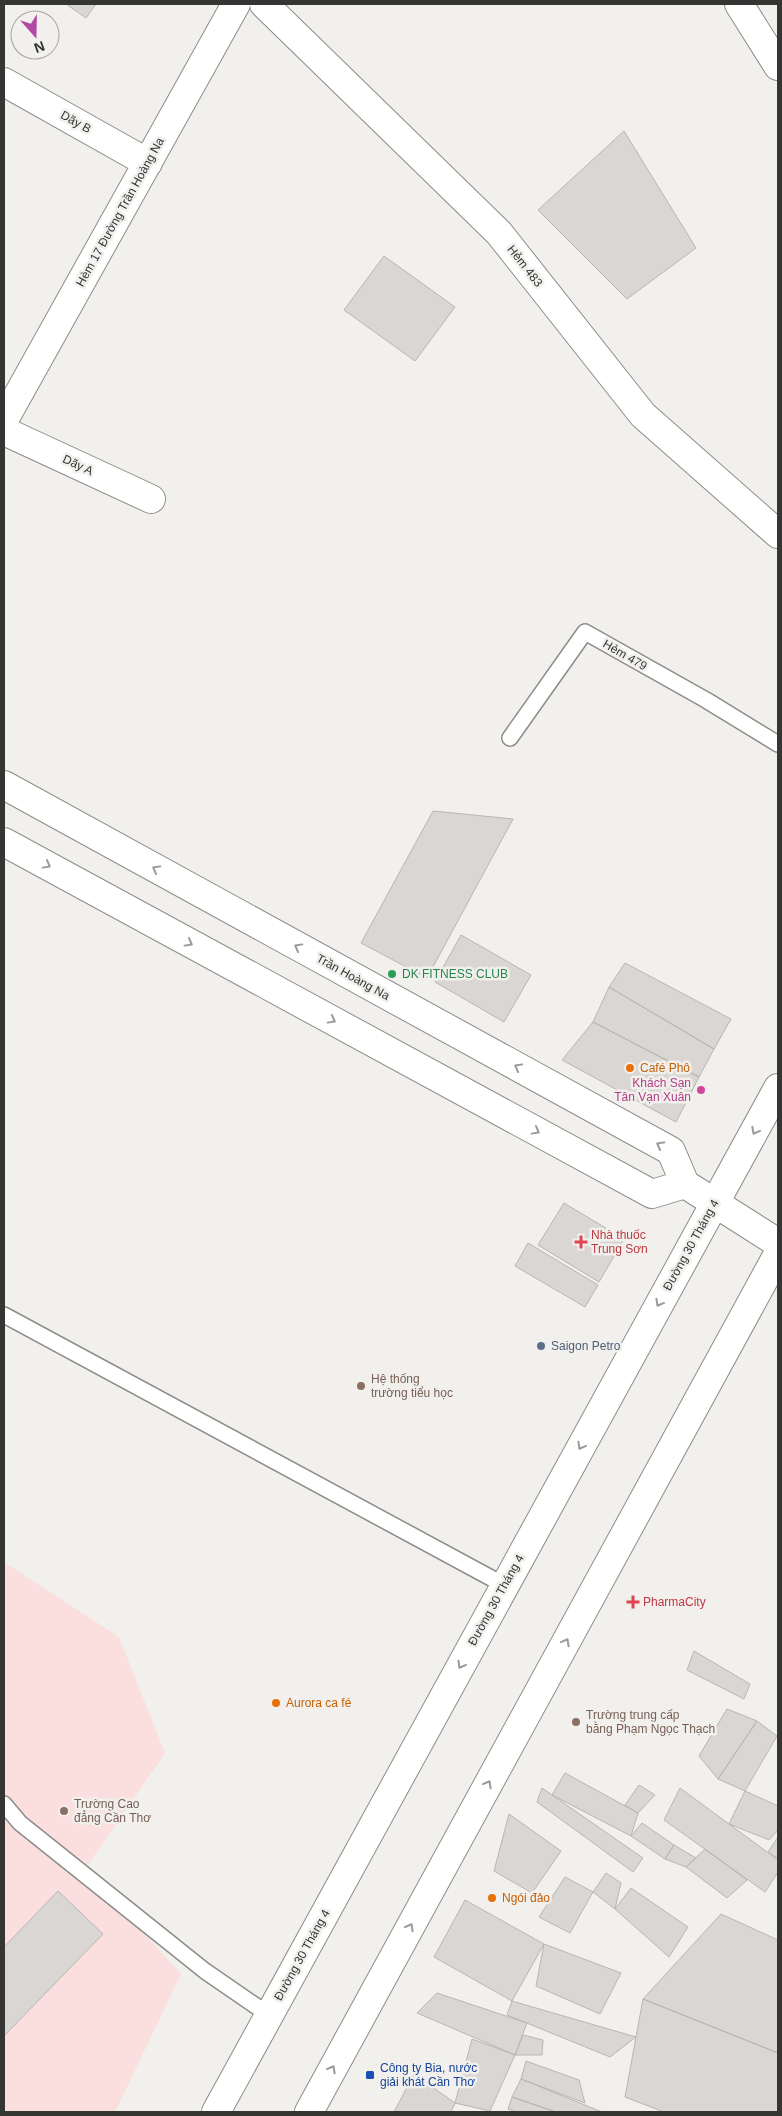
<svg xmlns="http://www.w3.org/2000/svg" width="782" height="2116" viewBox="0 0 782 2116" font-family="Helvetica,sans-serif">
<rect width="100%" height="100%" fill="#f1f0ed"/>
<path fill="#fadfde" d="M4,1562L119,1637L165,1753L85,1869L181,1974L115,2112H4Z"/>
<path fill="#d9d6d4" stroke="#b8b6b3" d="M66,4H96L86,18Z
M624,131L696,248L627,299L538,210Z
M384,256L455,307L415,361L344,310Z
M433,811L513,819L427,978L361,943Z
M461,935L531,975L504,1022L435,982Z
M625,963L731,1019L714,1049L609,987Z
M609,987L714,1049L699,1077L593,1022Z
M593,1022L699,1077L676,1122L562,1060Z
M564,1203L624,1239L599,1282L538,1245Z
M528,1243L598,1285L585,1307L515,1266Z
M694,1651L750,1684L744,1699L687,1670Z
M727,1709L757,1721L718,1779L699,1756Z
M757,1721L777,1736L745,1791L718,1779Z
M565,1773L638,1813L631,1836L552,1795Z
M639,1785L655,1795L638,1813L625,1805Z
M542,1788L643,1858L633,1872L537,1802Z
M680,1788L778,1860V1872L765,1892L664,1820Z
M745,1791L778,1806V1830L769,1840L729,1824Z
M509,1814L561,1851L532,1893L494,1871Z
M642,1823L674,1845L665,1859L631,1836Z
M778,1837V1859L768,1852Z
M674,1845L696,1858L686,1867L665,1859Z
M705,1849L747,1880L727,1898L686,1867Z
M606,1873L621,1883L615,1909L593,1892Z
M565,1877L593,1892L570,1933L539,1917Z
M631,1888L688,1927L669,1957L615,1909Z
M58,1891L103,1934L4,2036V1947Z
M465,1900L544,1944L512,2001L434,1957Z
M721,1914L778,1940V2053L643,1999Z
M544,1944L621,1973L600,2014L536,1986Z
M437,1993L527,2023L515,2055L417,2013Z
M643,1999L778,2053V2112H664L625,2097Z
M512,2001L636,2037L610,2057L507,2015Z
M523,2035L543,2040L542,2055H515Z
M472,2039L515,2055L490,2111L455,2103Z
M526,2061L579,2080L585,2103L521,2079Z
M414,2074L455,2103L451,2112H394Z
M521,2079L602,2112H556L512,2097Z
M512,2097L556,2112H516L508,2109Z"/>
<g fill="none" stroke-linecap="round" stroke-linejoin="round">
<g stroke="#8d8c89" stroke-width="18">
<path id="lane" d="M510,738L585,632L706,700L778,744
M4,1315L504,1585
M4,1804L20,1823L205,1971L269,2015"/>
</g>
<g stroke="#8d8c89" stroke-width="30">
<path id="street" d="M264,4L499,233L643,415L778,534
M739,4L778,66
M4,82L148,163
M4,420L236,4
M4,431L151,499"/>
</g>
<g stroke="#8d8c89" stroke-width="30">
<path id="secondary" d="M4,785L671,1151L685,1184L778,1243
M4,842L652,1194L685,1184"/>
</g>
<g stroke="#8d8c89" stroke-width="30">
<path id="primary" d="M216,2112L778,1088
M309,2112L778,1254"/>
</g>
<use href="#lane" stroke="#fff" stroke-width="15"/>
<use href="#street" stroke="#fff" stroke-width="28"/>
<use href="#secondary" stroke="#fff" stroke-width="28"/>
<use href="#primary" stroke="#fff" stroke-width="28"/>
</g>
<defs><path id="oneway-chevron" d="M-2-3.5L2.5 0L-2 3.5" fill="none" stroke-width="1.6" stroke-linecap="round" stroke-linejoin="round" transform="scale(1.25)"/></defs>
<g stroke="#9a9a9a">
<use href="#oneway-chevron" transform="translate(47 865) rotate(29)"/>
<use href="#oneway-chevron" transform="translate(156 869) rotate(-151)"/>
<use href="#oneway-chevron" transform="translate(189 943) rotate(29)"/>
<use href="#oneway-chevron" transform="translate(298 947) rotate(-151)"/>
<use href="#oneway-chevron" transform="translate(332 1020) rotate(29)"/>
<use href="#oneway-chevron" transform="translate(518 1067) rotate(-151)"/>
<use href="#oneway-chevron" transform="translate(536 1131) rotate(29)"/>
<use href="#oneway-chevron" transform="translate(755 1131) rotate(118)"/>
<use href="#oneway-chevron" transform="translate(660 1145) rotate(-151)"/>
<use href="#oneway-chevron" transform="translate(659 1303) rotate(119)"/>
<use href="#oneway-chevron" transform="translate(581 1446) rotate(119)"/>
<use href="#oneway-chevron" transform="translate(566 1642) rotate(-61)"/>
<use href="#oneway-chevron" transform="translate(461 1665) rotate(119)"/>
<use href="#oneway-chevron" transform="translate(488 1784) rotate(-61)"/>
<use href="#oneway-chevron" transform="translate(410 1927) rotate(-61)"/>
<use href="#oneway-chevron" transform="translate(332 2069) rotate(-61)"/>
</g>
<circle fill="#2e9e5b" stroke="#f1f0ed" stroke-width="2" cx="392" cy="974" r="5"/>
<g fill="#e8710a" stroke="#f1f0ed" stroke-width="2">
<circle cx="630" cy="1068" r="5"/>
<circle cx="276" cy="1703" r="5"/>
<circle cx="492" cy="1898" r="5"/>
</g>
<circle fill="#d1479c" stroke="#f1f0ed" stroke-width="2" cx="701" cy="1090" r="5"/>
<g fill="#e0444e" stroke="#f1f0ed" stroke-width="2">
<path d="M578.5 1234.5h5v5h5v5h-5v5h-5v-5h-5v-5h5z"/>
<path d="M630.5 1594.5h5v5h5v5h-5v5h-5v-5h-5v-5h5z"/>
</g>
<circle fill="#5c6f8a" stroke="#f1f0ed" stroke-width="2" cx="541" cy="1346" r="5"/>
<g fill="#8d6e63" stroke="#f1f0ed" stroke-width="2">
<circle cx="361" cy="1386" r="5"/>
<circle cx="576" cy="1722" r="5"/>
<circle cx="64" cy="1811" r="5"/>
</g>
<rect fill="#1a4fb4" stroke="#f1f0ed" stroke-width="2" x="365" y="2070" width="10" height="10" rx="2.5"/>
<g text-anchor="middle" stroke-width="5" stroke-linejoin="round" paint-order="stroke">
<g font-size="12" fill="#353534" stroke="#f1f0ed">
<text transform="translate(76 122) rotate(29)" y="4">Dãy B</text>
<text transform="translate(120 212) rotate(-61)" y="4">Hèm 17 Đường Trần Hoàng Na</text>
<text transform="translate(525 266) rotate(52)" y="4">Hẻm 483</text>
<text transform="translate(78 465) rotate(25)" y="4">Dãy A</text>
<text transform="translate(625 655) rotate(30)" y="4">Hẻm 479</text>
<text transform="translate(353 977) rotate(29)" y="4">Trần Hoàng Na</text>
<text transform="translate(691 1245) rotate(-61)" y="4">Đường 30 Tháng 4</text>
<text transform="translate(496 1600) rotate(-61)" y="4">Đường 30 Tháng 4</text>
<text transform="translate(302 1955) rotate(-61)" y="4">Đường 30 Tháng 4</text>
</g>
<g font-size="12" fill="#27864d" stroke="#f1f0ed" text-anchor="start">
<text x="402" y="978">DK FITNESS CLUB</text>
</g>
<g font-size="12" fill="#c56008" stroke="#f1f0ed" text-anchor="start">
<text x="640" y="1072">Café Phô</text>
<text x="286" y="1707">Aurora ca fé</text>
<text x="502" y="1902">Ngói đảo</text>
</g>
<g font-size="12" fill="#b23c85" stroke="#f1f0ed" text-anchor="end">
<text x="691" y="1087">Khách Sạn<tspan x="691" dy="14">Tân Vạn Xuân</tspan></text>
</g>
<g font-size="12" fill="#be3a42" stroke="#f1f0ed" text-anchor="start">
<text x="591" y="1239">Nhà thuốc<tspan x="591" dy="14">Trung Sơn</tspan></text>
<text x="643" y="1606">PharmaCity</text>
</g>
<g font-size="12" fill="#4e5e75" stroke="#f1f0ed" text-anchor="start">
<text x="551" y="1350">Saigon Petro</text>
</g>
<g font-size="12" fill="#785e54" stroke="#f1f0ed" text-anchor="start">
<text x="371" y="1383">Hệ thống<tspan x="371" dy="14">trường tiểu học</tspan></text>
<text x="586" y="1719">Trường trung cấp<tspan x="586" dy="14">bằng Phạm Ngọc Thạch</tspan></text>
<text x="74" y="1808">Trường Cao<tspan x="74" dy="14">đẳng Cần Thơ</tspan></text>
</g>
<g font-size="12" fill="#164399" stroke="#f1f0ed" text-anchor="start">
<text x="380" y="2072">Công ty Bia, nước<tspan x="380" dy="14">giải khát Cần Thơ</tspan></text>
</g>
</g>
<rect width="782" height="2116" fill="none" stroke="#353534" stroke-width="10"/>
<g transform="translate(35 35) rotate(160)"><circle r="24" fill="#f1f0ed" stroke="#a6a5a3"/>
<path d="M0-4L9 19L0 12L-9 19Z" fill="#b547a5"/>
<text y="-8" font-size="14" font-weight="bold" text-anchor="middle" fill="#353534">N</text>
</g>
</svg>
